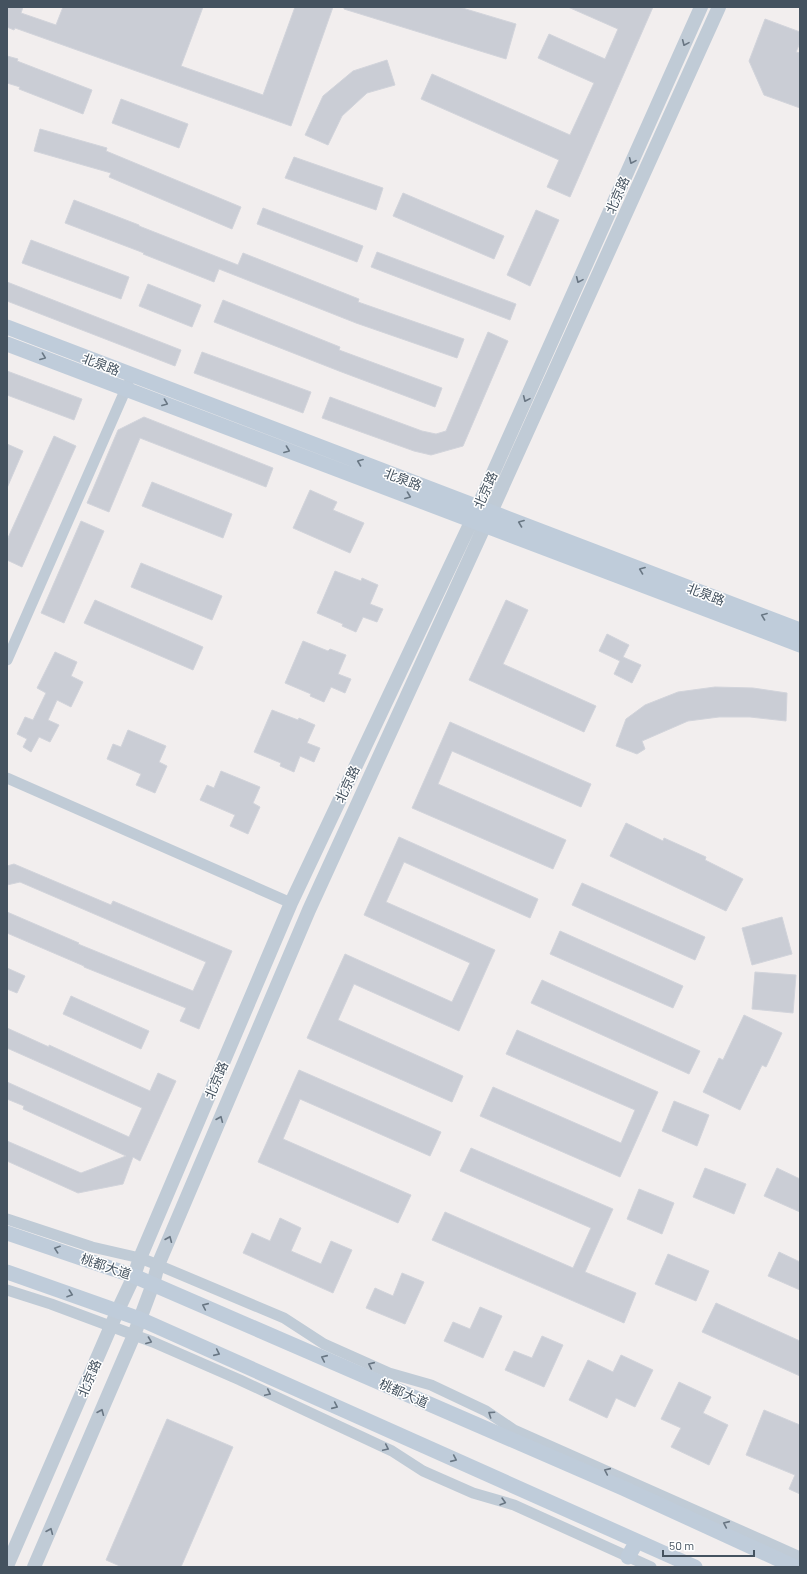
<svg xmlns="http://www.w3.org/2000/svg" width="807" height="1574" viewBox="0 0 807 1574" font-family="Barlow,'Noto Sans SC',sans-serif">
<rect width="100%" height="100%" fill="#f2eeee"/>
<path fill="#cacdd5" stroke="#d2d4db" d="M7,7H23L21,13L56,25L63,7H203L181,66L263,95L295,7H333L291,126L15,28L14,30L7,27Z
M344,7H459L516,24L506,59L344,9Z
M568,7H653L570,197L547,187L559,160L421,99L432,74L570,135L594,83L538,58L549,34L605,59L618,29Z
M765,19L800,32V43L796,52L800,53V108L764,95L749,61Z
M7,56L18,59L17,61L92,90L83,114L19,89L20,87L7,83Z
M387,60L395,85L367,93L342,116L328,145L305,135L323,96L353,71Z
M121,99L188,124L179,148L112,123Z
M40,129L107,148L106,151L241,207L232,229L109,177L111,173L34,151Z
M294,157L383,188L376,210L285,178Z
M403,193L504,236L494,259L393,216Z
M74,200L139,225V226L238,265L243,253L359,299L358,302L464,339L457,358L356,323L219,269L214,282L143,254L144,253L65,223Z
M263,208L363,246L357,262L257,224Z
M536,210L559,220L530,286L507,275Z
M31,240L129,277L121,299L22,263Z
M377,252L516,304L510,320L371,267Z
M7,282L181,350L175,366L7,301Z
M148,284L201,305L192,327L139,306Z
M223,300L340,347L339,350L442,388L435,407L339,371L214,322Z
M488,332L508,341L463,446L431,455L414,451L322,418L330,397L422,431L436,434L446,431Z
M202,352L311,392L303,413L194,373Z
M7,371L82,399L74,420L7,395Z
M144,417L273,468L266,487L140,438L109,512L87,503L118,430Z
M54,436L76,446L22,567L7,560V540Z
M7,444L23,451L7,488Z
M152,482L232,514L223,538L142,506Z
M310,490L337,502L333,510L364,523L350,553L293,528Z
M81,521L104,531L64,623L41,613Z
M141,563L222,596L212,620L131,587Z
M335,571L361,581L362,578L378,585L370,604L383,609L377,622L363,617L356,632L342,626L343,624L317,613Z
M95,600L203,647L193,670L84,623Z
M506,600L528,610L503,664L596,706L584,732L469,680Z
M607,634L629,645L623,657L641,665L632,683L614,674L620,661L599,651Z
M303,641L328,651L330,649L346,655L338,674L351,679L345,693L331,687L324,702L310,696L311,694L285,683Z
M55,652L77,662L71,676L83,682L71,707L57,700L48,720L59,725L50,742L39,737L31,752L23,747L27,739L17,734L25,717L33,720L46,693L37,688Z
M715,687L753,688L787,693L786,721L750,717H719L688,721L642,741L645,749L637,754L616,746L626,719L645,705L678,692Z
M272,710L298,720L299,718L315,725L307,743L320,748L314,762L300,756L294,772L280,766L281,763L254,752Z
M450,722L591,784L581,807L452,751L438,784L566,840L553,869L412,808Z
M128,730L166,746L159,762L167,766L155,793L136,785L141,774L107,759L113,744L121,747Z
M221,771L260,787L253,803L260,807L248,834L230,826L235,815L200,800L207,785L214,788Z
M626,823L663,841L664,838L706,857L705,860L743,879L726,911L610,856Z
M399,837L538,899L530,918L404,862L386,902L495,950L459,1031L354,984L338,1020L463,1076L452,1102L307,1038L345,954L452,1002L470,963L364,915Z
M14,864L111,905L113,901L232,951L199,1029L180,1021L186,1008L84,967V966L7,933V912L79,943L78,944L193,991L206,962L20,882L7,885V866Z
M582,883L705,937L695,960L572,905Z
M782,917L792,954L752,965L742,928Z
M560,931L683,986L673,1008L550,954Z
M7,968L25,976L17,993L7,989Z
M755,972L796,975L793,1013L752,1009Z
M542,980L700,1051L689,1074L531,1003Z
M71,996L149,1031L141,1049L63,1014Z
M744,1015L782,1033L766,1067L762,1065L740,1110L703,1092L719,1058L723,1060Z
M7,1028L49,1047V1045L150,1091L158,1073L176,1081L140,1161L133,1157L123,1184L78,1193L7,1161V1141L81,1173L126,1156L23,1109L24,1106L7,1099V1082L129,1137L142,1108L7,1048Z
M517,1030L658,1092L620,1177L480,1116L493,1087L621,1143L635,1110L506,1054Z
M299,1070L441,1132L430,1156L300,1099L283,1139L411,1195L398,1223L258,1162Z
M674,1101L709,1115L697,1146L662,1131Z
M471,1148L613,1209L585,1272L636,1293L624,1323L432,1240L445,1212L573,1268L591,1228L460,1171Z
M705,1168L746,1184L734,1214L693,1197Z
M777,1168L800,1179V1212L764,1196Z
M639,1189L674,1203L662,1234L627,1219Z
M280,1218L301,1228L291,1251L321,1264L331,1241L352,1250L333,1293L243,1253L252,1233L270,1241Z
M779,1252L800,1262V1290L768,1276Z
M668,1254L709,1271L696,1301L655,1284Z
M402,1273L424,1282L405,1324L366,1308L375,1288L393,1296Z
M716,1303L800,1341V1376L702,1332Z
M480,1307L502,1316L483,1358L444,1341L453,1322L470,1329Z
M542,1336L563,1345L544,1387L505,1370L514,1351L532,1358Z
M621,1355L653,1370L635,1407L616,1398L607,1418L569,1400L588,1360L613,1372Z
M679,1382L711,1397L703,1413L728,1425L709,1465L671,1447L681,1428L661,1419Z
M764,1410L800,1425V1494L789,1489L795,1475L746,1455Z
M167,1419L233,1447L181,1567H122L106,1560Z"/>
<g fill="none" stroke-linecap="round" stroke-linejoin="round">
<path stroke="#c0cbd6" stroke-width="11" d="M7,660L128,384
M7,778L291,903
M7,1219L92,1247L140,1258L158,1265L284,1318L324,1344L389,1373L431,1385L486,1411L514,1430L800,1557
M7,1290L51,1304L153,1342L240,1380L392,1451L423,1471L473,1493L514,1505L651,1567"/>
<path stroke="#c0cbd6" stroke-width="14" d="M7,1566L118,1310L134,1276L140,1258L291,903L472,520L701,7
M34,1567L134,1335L153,1284L158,1265L309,910L491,512L719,7"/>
<path stroke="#bfccda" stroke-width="15" d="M7,327L800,630
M7,344L800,645
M7,1233L134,1276L623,1488L795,1567
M7,1272L140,1319L695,1567
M628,1557L637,1541"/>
</g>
<defs><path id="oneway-chevron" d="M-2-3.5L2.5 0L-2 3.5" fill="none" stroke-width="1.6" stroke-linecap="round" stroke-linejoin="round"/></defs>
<g stroke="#697683">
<use href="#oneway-chevron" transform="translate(685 43) rotate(114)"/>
<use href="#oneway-chevron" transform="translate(632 161) rotate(114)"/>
<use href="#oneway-chevron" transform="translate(579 280) rotate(114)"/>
<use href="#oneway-chevron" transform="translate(526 399) rotate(114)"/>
<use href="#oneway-chevron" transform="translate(220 1119) rotate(-67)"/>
<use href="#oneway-chevron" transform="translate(169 1239) rotate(-67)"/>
<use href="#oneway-chevron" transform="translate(149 1341) rotate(21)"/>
<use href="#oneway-chevron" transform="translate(371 1365) rotate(-156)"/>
<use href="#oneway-chevron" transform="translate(268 1393) rotate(25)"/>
<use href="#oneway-chevron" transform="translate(101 1412) rotate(-67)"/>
<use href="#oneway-chevron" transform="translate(491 1414) rotate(-146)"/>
<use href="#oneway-chevron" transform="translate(386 1448) rotate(25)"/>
<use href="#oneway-chevron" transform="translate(607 1471) rotate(-156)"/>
<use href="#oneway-chevron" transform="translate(503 1502) rotate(16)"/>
<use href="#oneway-chevron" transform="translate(726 1524) rotate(-156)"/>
<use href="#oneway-chevron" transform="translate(50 1531) rotate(-67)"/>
</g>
<g stroke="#697784">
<use href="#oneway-chevron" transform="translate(43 357) rotate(21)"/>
<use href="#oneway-chevron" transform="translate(165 403) rotate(21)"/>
<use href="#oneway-chevron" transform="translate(287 450) rotate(21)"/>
<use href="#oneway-chevron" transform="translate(360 462) rotate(-159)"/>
<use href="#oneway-chevron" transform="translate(408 496) rotate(21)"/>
<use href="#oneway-chevron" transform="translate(521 523) rotate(-159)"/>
<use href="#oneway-chevron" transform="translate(642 570) rotate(-159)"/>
<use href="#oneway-chevron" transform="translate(764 616) rotate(-159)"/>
<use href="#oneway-chevron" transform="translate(57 1249) rotate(-161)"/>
<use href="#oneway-chevron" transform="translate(70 1294) rotate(19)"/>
<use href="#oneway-chevron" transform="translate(205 1306) rotate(-156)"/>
<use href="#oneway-chevron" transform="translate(217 1353) rotate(24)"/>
<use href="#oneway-chevron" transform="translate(324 1358) rotate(-156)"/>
<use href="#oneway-chevron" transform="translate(335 1406) rotate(24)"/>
<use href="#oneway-chevron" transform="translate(454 1459) rotate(24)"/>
</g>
<g text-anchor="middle" stroke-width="3" stroke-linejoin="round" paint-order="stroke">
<g font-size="13" fill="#44525f" stroke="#fff">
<text transform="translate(617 195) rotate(-66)" y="5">北京路</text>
<text transform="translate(101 364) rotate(21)" y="5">北泉路</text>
<text transform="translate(403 479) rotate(21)" y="5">北泉路</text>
<text transform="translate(485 490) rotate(-66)" y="5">北京路</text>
<text transform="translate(706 594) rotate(21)" y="5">北泉路</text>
<text transform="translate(347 784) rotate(-65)" y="5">北京路</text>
<text transform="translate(216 1080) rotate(-67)" y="5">北京路</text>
<text transform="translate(106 1266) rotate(19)" y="5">桃都大道</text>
<text transform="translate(89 1378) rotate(-67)" y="5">北京路</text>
<text transform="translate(404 1393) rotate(24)" y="5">桃都大道</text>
</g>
</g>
<rect width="807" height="1574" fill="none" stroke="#44525f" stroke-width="16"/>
<path d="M663 1550v6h91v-6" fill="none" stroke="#44525f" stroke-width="2"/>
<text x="669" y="1550" font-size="12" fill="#44525f" stroke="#ffffff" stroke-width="3" paint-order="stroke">50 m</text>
</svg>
